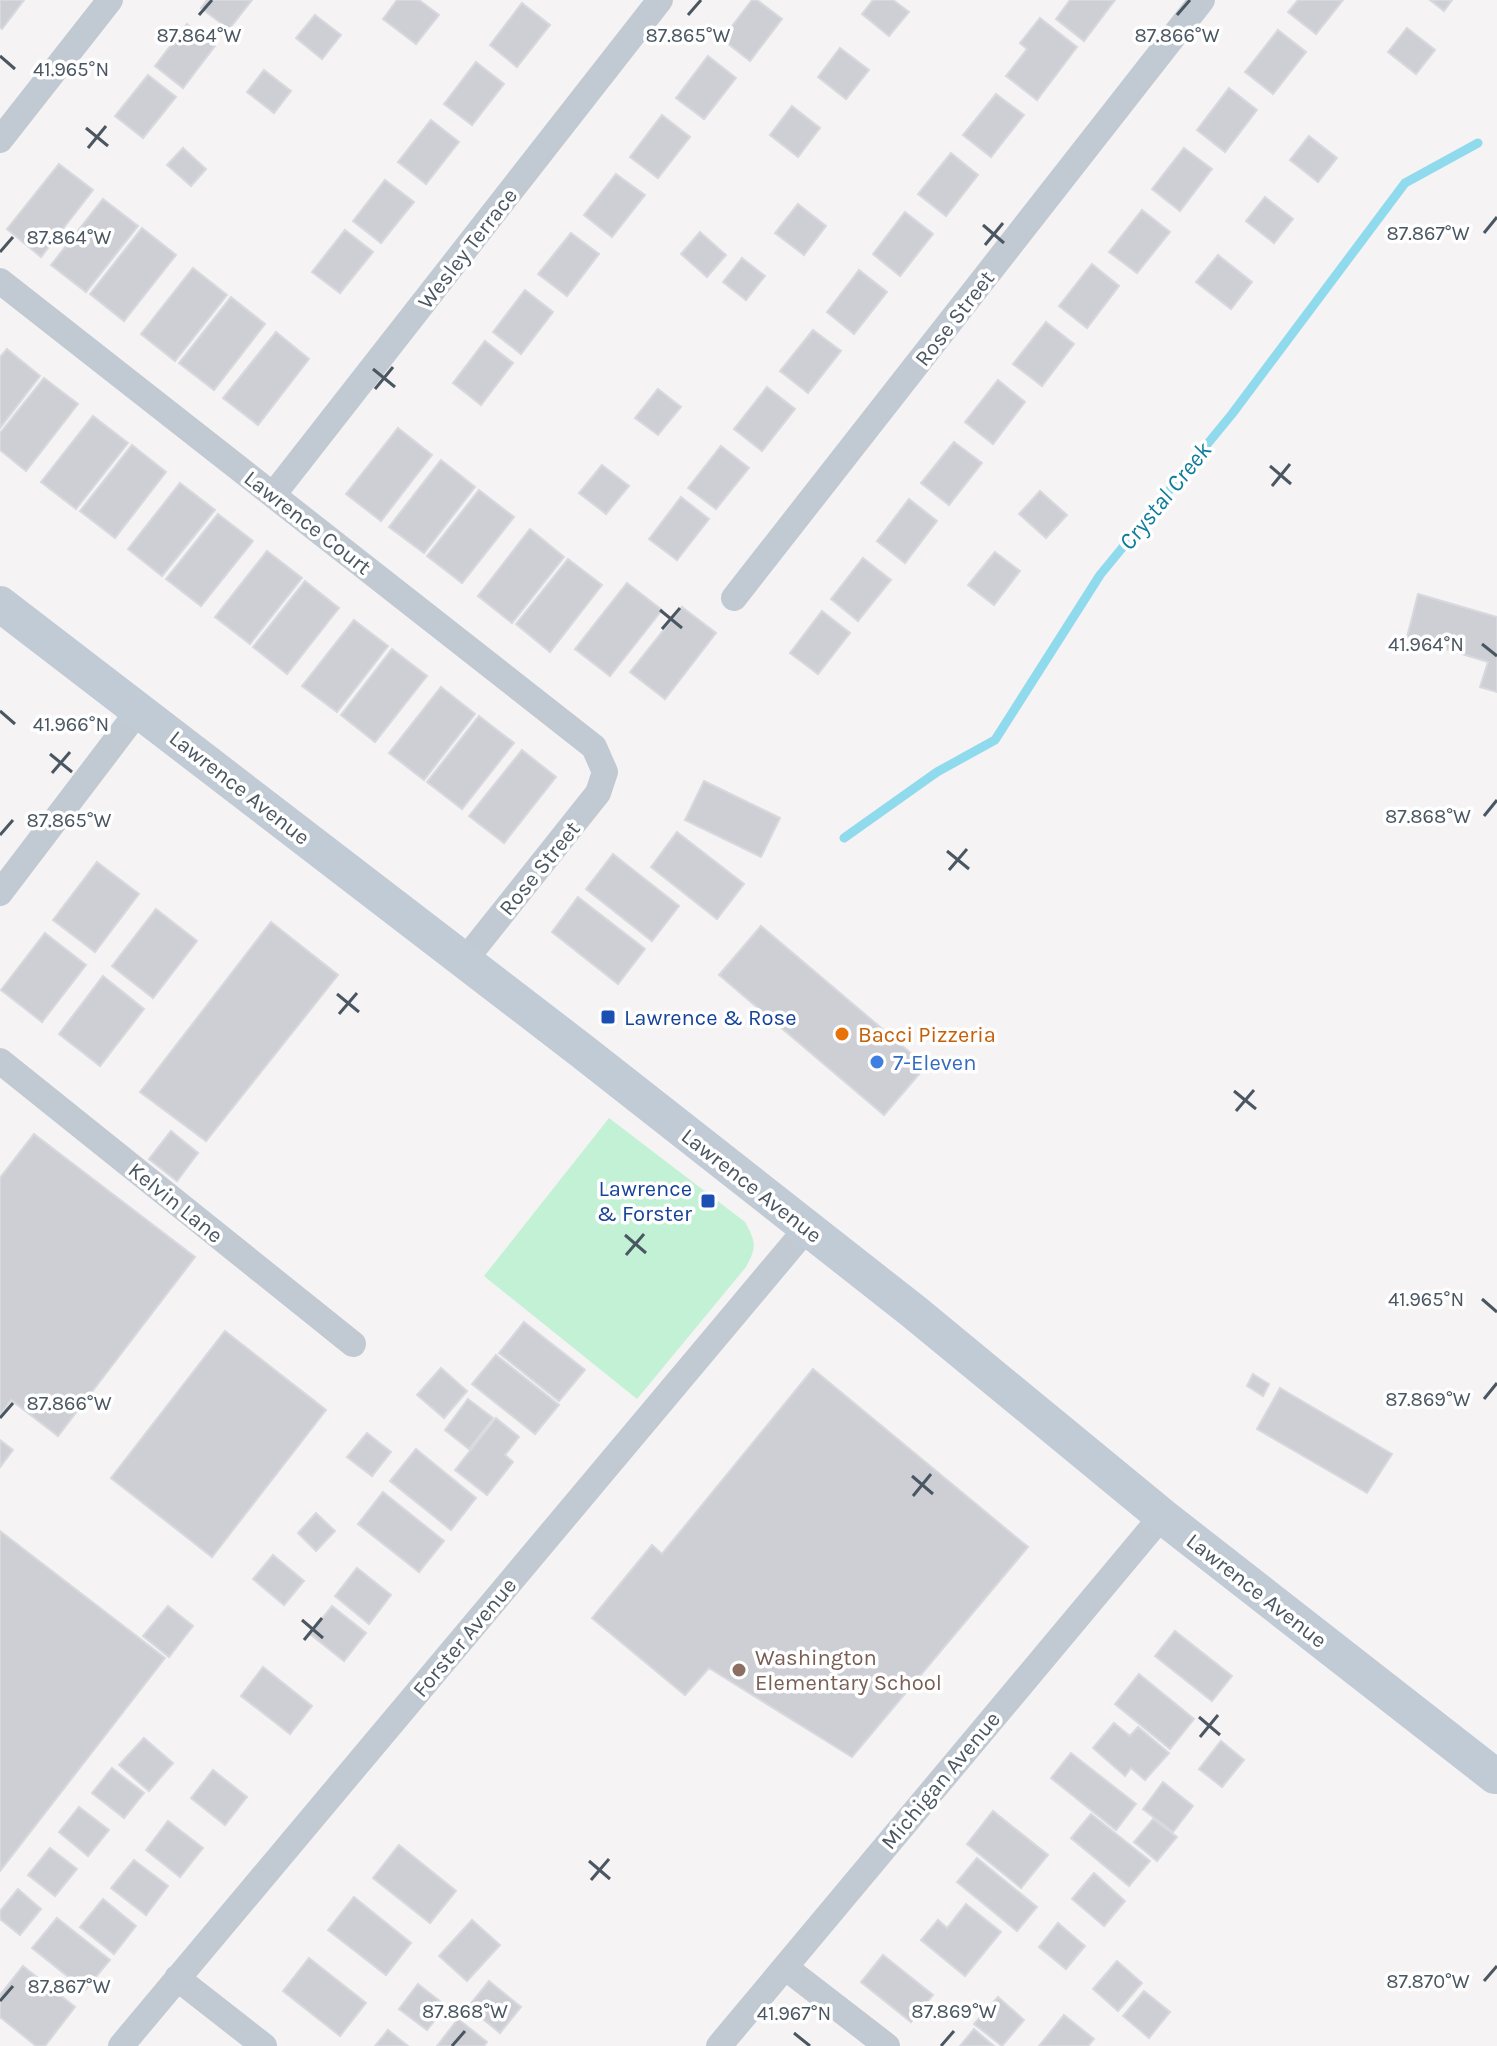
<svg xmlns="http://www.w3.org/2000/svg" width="1497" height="2046" viewBox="0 0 1497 2046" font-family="Karla,sans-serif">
<rect width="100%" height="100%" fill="#f5f3f3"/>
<path fill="#c3f1d5" d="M609,1118L745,1222C756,1242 757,1247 746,1267L637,1399L484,1276Z"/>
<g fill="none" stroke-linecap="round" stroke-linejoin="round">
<path stroke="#90daee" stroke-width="9" d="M844,838L937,772L995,740L1100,575L1232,414L1405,183L1478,143"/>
</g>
<path fill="#cdcfd5" stroke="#d7d9de" stroke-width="2" d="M0,0H24L2,29L0,27Z
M207,0H252L229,29L201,8Z
M397,0H419L439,15L416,44L383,19Z
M752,0H757L782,19L750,61L722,39Z
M873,0H893L909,12L889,36L862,14Z
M1070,0H1115L1084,41L1056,19Z
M1298,0H1343L1316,34L1288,12Z
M1430,0H1452L1444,11Z
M522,3L550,25L517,67L490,45Z
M315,15L341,35L322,59L296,38Z
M1040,18L1077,47L1037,100L1006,76L1027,49L1020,43Z
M187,24L215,46L183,88L155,66Z
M1407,28L1435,50L1416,74L1388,52Z
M1278,30L1306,52L1273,94L1245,72Z
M840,48L869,70L846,99L818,77Z
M708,56L736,78L704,119L676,98Z
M476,62L504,84L472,125L444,104Z
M264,70L291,91L274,113L247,92Z
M148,75L176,97L143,138L115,116Z
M1229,88L1257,110L1225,152L1197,130Z
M996,94L1024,115L991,157L963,135Z
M792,106L820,128L798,157L770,135Z
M662,115L690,137L658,178L630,157Z
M431,120L459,142L426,184L398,162Z
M1309,136L1337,158L1318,182L1290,160Z
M183,148L206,169L191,186L167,165Z
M1184,148L1212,169L1180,211L1152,189Z
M951,153L978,175L946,216L918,194Z
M59,164L93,190L41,257L7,229Z
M616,174L645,195L612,237L584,215Z
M385,180L414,202L381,243L353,221Z
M1265,197L1293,219L1274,243L1246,221Z
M103,199L138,226L86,292L51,265Z
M798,204L826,226L804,255L775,233Z
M1142,210L1170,232L1137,273L1109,252Z
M905,212L933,234L900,276L873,254Z
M142,228L176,255L124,321L90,294Z
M345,230L373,252L340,293L312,272Z
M700,232L726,255L707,277L681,254Z
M571,233L599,254L567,296L538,274Z
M1218,255L1252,282L1231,309L1196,282Z
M742,258L765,276L746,300L723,282Z
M1092,264L1119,286L1087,328L1059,306Z
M193,268L227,295L175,361L141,334Z
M859,270L887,292L854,334L827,312Z
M525,290L553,312L521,354L493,332Z
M231,297L265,324L214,390L179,363Z
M1046,322L1074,344L1042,386L1013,364Z
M813,330L841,351L808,393L780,371Z
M276,332L309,359L258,425L223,398Z
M485,341L513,363L481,405L453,383Z
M7,349L40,376L0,428V357Z
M44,378L78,404L26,471L0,450V433Z
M998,380L1025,402L993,444L965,422Z
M767,387L795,409L762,451L734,429Z
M658,389L681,407L658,435L635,418Z
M93,416L128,443L76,509L41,482Z
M398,428L432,455L381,521L346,494Z
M954,442L982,463L949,505L921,483Z
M132,445L166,472L115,538L80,511Z
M721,446L749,468L716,509L688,488Z
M441,460L475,487L424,553L389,527Z
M602,465L629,486L606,514L579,493Z
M180,483L215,510L162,576L128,549Z
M479,490L514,517L462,583L427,556Z
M1040,491L1067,515L1046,538L1019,514Z
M681,497L709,519L677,560L649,539Z
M909,499L937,521L905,563L877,541Z
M218,514L253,541L201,606L166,579Z
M530,529L564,557L512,623L478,596Z
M267,551L302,578L250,644L215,617Z
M995,552L1020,571L994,605L968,585Z
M863,558L891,580L858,621L831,599Z
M568,559L602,585L550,652L516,624Z
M305,581L339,608L287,674L253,647Z
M627,583L662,610L610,676L575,649Z
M1418,594L1497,617V692L1480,687L1488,662L1407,637Z
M682,607L716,633L665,699L630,672Z
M822,611L850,633L818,674L790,653Z
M354,620L388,646L337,712L302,686Z
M392,649L427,676L375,742L341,715Z
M441,687L475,714L424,780L389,753Z
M479,716L514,743L462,809L427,782Z
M522,750L556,777L504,843L469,816Z
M704,781L780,818L761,857L685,820Z
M677,832L744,884L717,919L651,867Z
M613,854L679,906L652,941L586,889Z
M97,862L139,894L95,952L53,920Z
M578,897L645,949L618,984L552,932Z
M156,909L197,941L153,998L112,966Z
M271,922L338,975L206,1141L140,1092Z
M761,926L926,1066L884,1115L719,975Z
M45,933L86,965L42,1022L1,990Z
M103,976L144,1009L100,1066L59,1034Z
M171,1131L198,1153L177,1181L149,1159Z
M34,1134L195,1257L58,1436L11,1400L0,1415V1178Z
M524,1322L585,1370L559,1401L499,1353Z
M225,1331L326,1410L212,1557L111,1478Z
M496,1355L559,1405L535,1434L472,1384Z
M441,1368L467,1391L444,1418L417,1395Z
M813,1369L1028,1547L852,1757L709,1668L685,1695L592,1618L652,1545L662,1554Z
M1253,1374L1269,1384L1263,1396L1247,1386Z
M1280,1388L1392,1454L1367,1493L1257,1429Z
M468,1399L493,1418L469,1449L445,1430Z
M496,1418L519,1437L505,1455L513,1462L487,1495L455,1470Z
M367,1433L391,1452L372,1476L347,1457Z
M0,1440L13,1450L0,1467Z
M416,1449L476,1498L451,1530L390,1481Z
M383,1492L444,1541L419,1572L358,1524Z
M316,1513L335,1531L316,1551L298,1533Z
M0,1531L165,1658L0,1871Z
M273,1555L304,1581L284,1605L253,1579Z
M357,1568L391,1595L369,1624L335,1596Z
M168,1606L193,1626L169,1657L143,1636Z
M332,1606L366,1633L344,1661L310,1634Z
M1175,1631L1232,1676L1212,1701L1155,1656Z
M263,1667L312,1706L290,1734L241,1696Z
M1139,1674L1194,1719L1170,1749L1115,1704Z
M1114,1723L1130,1736L1138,1727L1169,1753L1145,1780L1131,1768L1125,1776L1093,1748Z
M144,1738L173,1763L149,1791L119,1765Z
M1221,1741L1244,1760L1222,1787L1199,1769Z
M1071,1753L1136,1804L1116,1830L1051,1778Z
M112,1768L144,1793L124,1818L92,1793Z
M213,1770L247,1797L225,1825L191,1798Z
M1163,1782L1193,1806L1173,1832L1143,1809Z
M79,1807L109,1830L88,1856L59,1832Z
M993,1811L1048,1855L1021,1888L967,1844Z
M1091,1814L1150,1861L1129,1886L1071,1838Z
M1153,1819L1177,1837L1157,1861L1134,1842Z
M168,1821L203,1848L180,1877L146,1850Z
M399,1845L456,1891L430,1923L373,1878Z
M50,1848L77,1869L55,1896L28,1875Z
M977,1858L1037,1907L1017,1931L957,1882Z
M134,1860L168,1886L146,1915L111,1888Z
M1094,1873L1125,1901L1104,1926L1072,1899Z
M18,1889L41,1909L20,1935L0,1919V1911Z
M354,1897L411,1943L386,1975L328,1930Z
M103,1899L136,1926L114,1954L80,1927Z
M966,1904L1001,1932L965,1976L921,1940L938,1920L947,1928Z
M57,1918L110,1960L85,1990L32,1948Z
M472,1920L500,1945L467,1981L439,1956Z
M1058,1923L1085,1946L1066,1969L1039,1947Z
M883,1955L933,1995L911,2022L861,1982Z
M309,1958L366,2003L340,2036L283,1991Z
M1117,1961L1142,1983L1118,2011L1093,1989Z
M23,1966L75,2007L45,2046H36L0,2017V1995Z
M489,1981L521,2007L500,2033L468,2007Z
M418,1984L446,2006L427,2030L399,2009Z
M1144,1991L1170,2012L1149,2038L1123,2016Z
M998,1997L1024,2020L1002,2046L974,2024Z
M1064,2015L1094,2039L1088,2046H1039Z
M458,2019L487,2042L484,2046H437Z
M974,2029L994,2046H960Z
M388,2030L408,2046H375Z"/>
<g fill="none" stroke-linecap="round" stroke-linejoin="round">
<path stroke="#c1cad2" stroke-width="26" d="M0,140L110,0
M0,281L594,747L605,772L598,793L465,960
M273,495L660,0
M734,598L1202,0
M0,893L139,710
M0,1061L353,1344
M786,1968L887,2046
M177,1978L264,2046
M121,2046L807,1228
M719,2046L1162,1516"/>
<path stroke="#c1cbd6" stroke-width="36" d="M0,604L582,1051L913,1311L1162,1516L1495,1776"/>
</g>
<path fill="none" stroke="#4a5661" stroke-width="3" d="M199,15L212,0M688,15L701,0M1177,15L1190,0M0,56L15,69M86,128L108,146M88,148L106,126M983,225L1004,243M1484,233L1497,217M985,245L1003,223M0,252L13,237M373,369L395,387M375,389L393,367M1270,466L1291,484M1272,486L1290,464M660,610L682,628M662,629L680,608M1482,644L1497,656M0,711L15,724M50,754L72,772M52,773L70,752M1484,816L1497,800M0,835L13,820M947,851L969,869M949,870L967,849M337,994L359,1012M339,1014L357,993M1234,1091L1256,1109M1236,1111L1254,1090M625,1235L646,1253M626,1255L644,1234M1482,1299L1497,1312M1484,1399L1497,1383M0,1418L13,1403M912,1476L933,1494M913,1496L931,1474M302,1620L323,1638M304,1640L322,1618M1199,1717L1220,1735M1200,1737L1218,1715M589,1861L610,1879M591,1880L609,1859M1484,1981L1497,1966M0,2001L13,1986M794,2033L810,2046M452,2046L465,2031M941,2046L954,2031"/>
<g fill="#1a4fb4" stroke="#fff" stroke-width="3">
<rect x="600" y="1009" width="16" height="16" rx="4"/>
<rect x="700" y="1193" width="16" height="16" rx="4"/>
</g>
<circle fill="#e8710a" stroke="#fff" stroke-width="3" cx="842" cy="1034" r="8"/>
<circle fill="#3f7fe0" stroke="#fff" stroke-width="3" cx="877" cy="1062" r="8"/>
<circle fill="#8d6e63" stroke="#fff" stroke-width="3" cx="739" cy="1670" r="8"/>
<g text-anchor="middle" stroke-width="7" stroke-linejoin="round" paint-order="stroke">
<g font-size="22" fill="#4a5661" stroke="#fff">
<text transform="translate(467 248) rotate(-52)" y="8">Wesley Terrace</text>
<text transform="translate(954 318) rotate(-52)" y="8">Rose Street</text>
<text transform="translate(308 522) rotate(38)" y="8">Lawrence Court</text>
<text transform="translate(240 787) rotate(38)" y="8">Lawrence Avenue</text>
<text transform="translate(539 868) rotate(-51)" y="8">Rose Street</text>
<text transform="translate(752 1185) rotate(38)" y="8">Lawrence Avenue</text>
<text transform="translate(176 1202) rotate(39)" y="8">Kelvin Lane</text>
<text transform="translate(1257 1590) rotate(38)" y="8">Lawrence Avenue</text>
<text transform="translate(464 1637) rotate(-50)" y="8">Forster Avenue</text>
<text transform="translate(940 1780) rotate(-50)" y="8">Michigan Avenue</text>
</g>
<g font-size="22" fill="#164399" stroke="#fff" text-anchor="start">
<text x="624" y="1025">Lawrence &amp; Rose</text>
<text x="692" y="1196" text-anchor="end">Lawrence<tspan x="692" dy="25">&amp; Forster</tspan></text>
</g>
<g font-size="22" fill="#c56008" stroke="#fff" text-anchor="start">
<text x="858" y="1042">Bacci Pizzeria</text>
</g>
<g font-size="22" fill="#366cbe" stroke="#fff" text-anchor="start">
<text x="893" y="1070">7-Eleven</text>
</g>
<g font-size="22" fill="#785e54" stroke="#fff" text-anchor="start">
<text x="755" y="1665">Washington<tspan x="755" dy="25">Elementary School</tspan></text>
</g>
<g font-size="24" font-style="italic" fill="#0c7c9b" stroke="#fff">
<text transform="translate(1165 496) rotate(-51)" y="8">Crystal Creek</text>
</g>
</g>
<g font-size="20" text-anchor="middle" fill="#4a5661" stroke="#fff" stroke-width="7" stroke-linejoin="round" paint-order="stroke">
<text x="199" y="42">87.864°W</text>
<text x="688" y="42">87.865°W</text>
<text x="1177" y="42">87.866°W</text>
<text x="71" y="76">41.965°N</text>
<text x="1428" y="240">87.867°W</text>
<text x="69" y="244">87.864°W</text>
<text x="1426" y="651">41.964°N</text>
<text x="71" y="731">41.966°N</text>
<text x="1428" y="823">87.868°W</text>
<text x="69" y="827">87.865°W</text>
<text x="1426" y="1306">41.965°N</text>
<text x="1428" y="1406">87.869°W</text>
<text x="69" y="1410">87.866°W</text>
<text x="1428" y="1988">87.870°W</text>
<text x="69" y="1993">87.867°W</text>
<text x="465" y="2018">87.868°W</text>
<text x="954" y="2018">87.869°W</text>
<text x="794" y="2020">41.967°N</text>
</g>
</svg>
